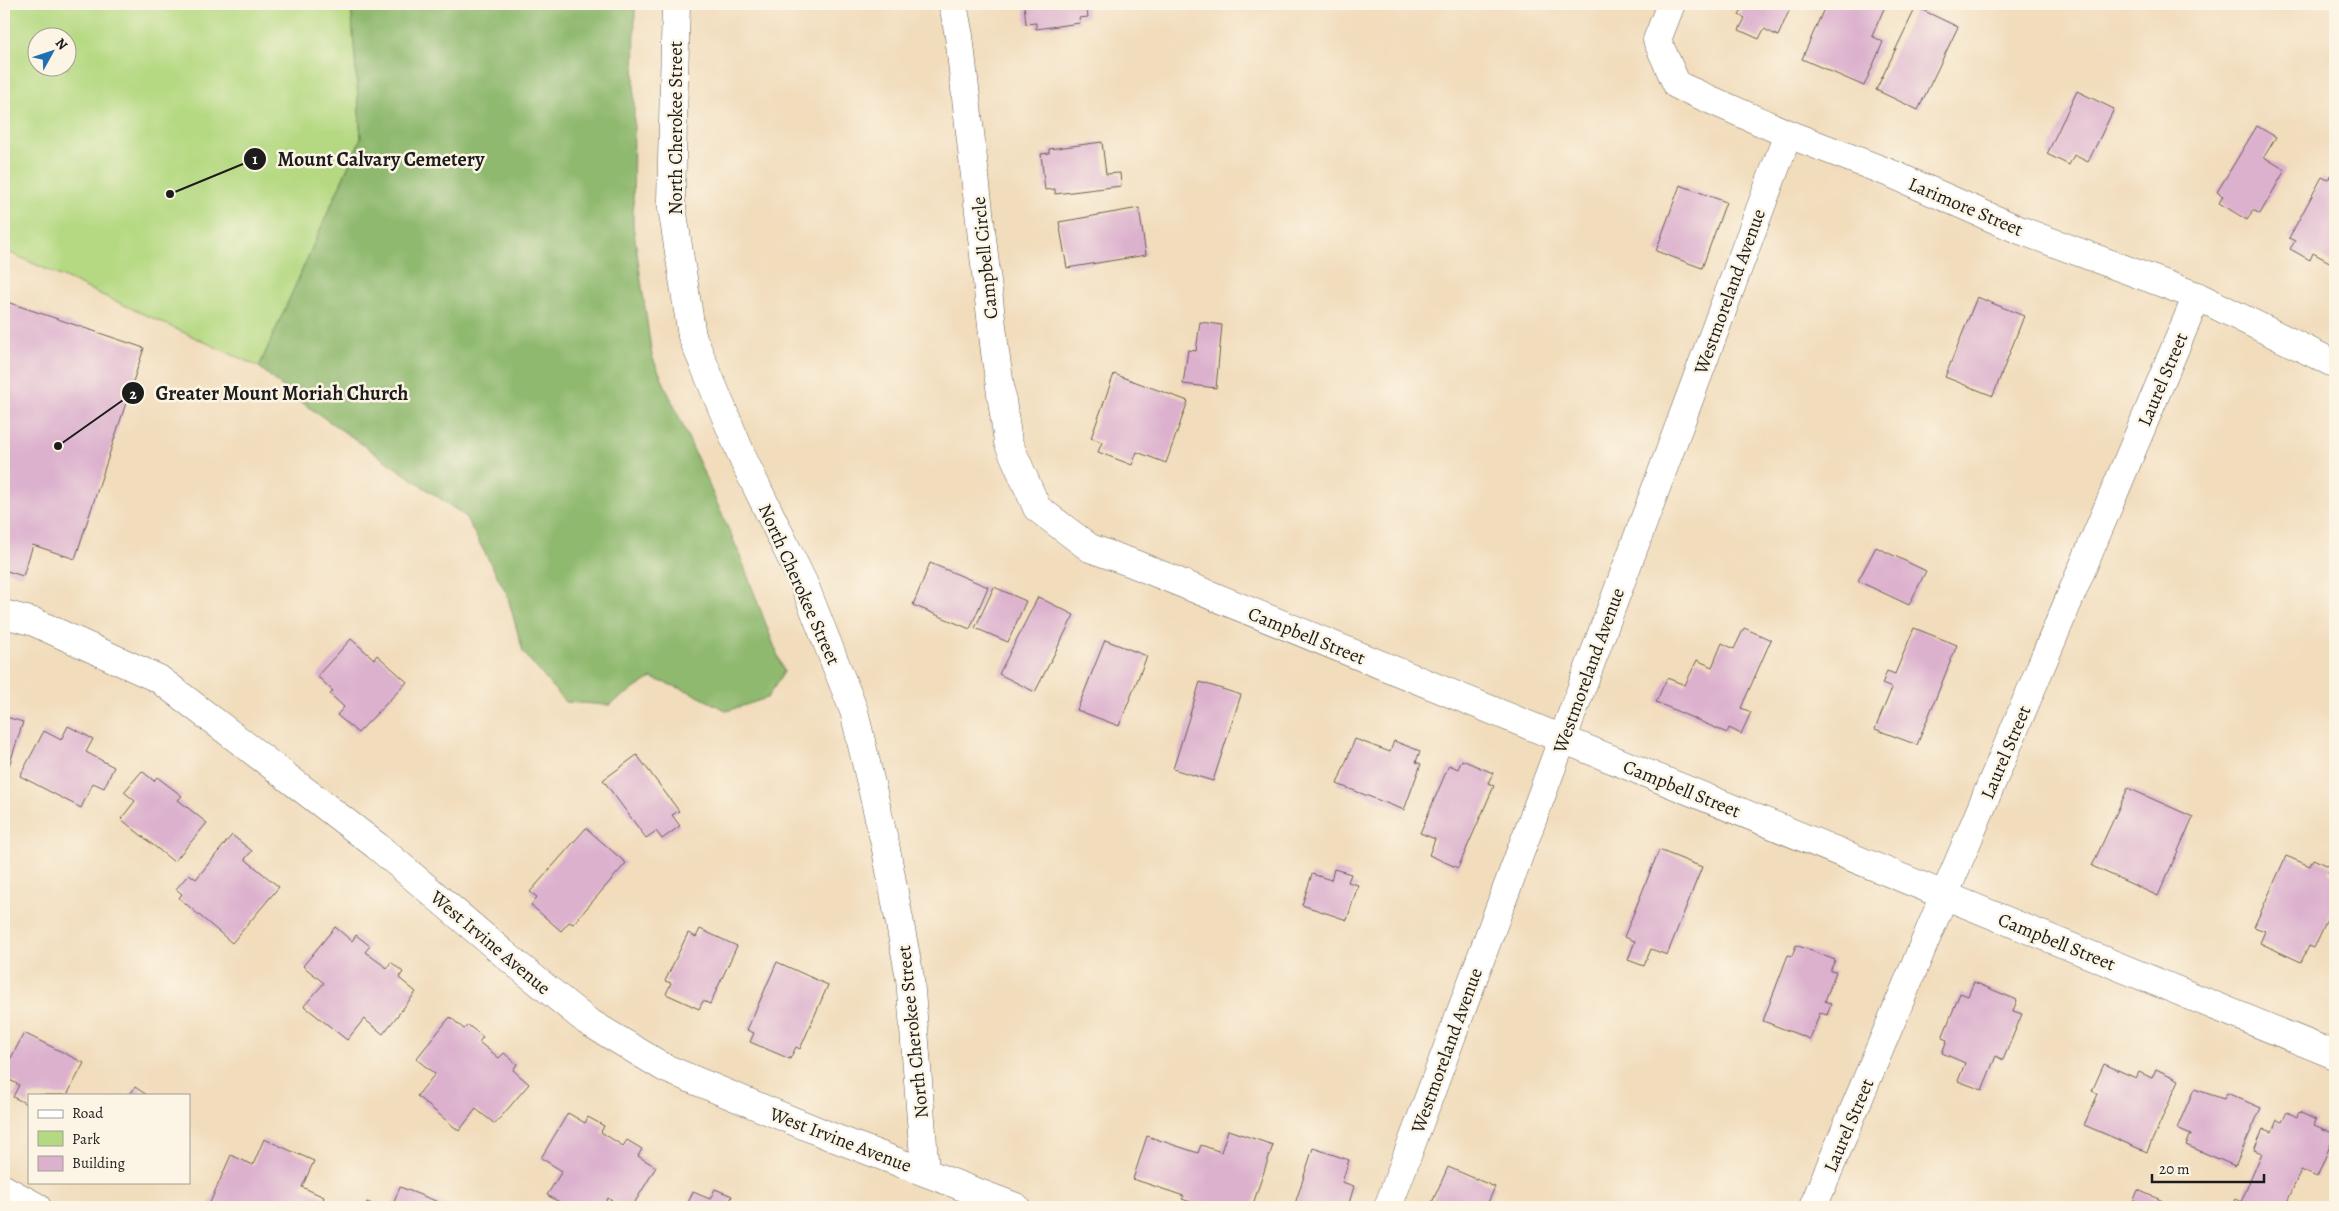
<svg xmlns="http://www.w3.org/2000/svg" width="2339" height="1211" viewBox="0 0 2339 1211" font-family="Alegreya,serif">
<rect width="100%" height="100%" fill="#fcf5e5"/>
<filter id="ink" filterUnits="userSpaceOnUse"><feTurbulence type="fractalNoise" baseFrequency=".02" numOctaves="2"/><feDisplacementMap in="SourceGraphic" scale="10" xChannelSelector="R" yChannelSelector="G"/><feConvolveMatrix kernelMatrix="1 2 1 2 8 2 1 2 1" color-interpolation-filters="sRGB"/></filter>
<filter id="wash" filterUnits="userSpaceOnUse"><feTurbulence type="fractalNoise" baseFrequency=".0096" numOctaves="4" result="noise"/><feDisplacementMap in="SourceGraphic" scale="20" xChannelSelector="R" yChannelSelector="G"/><feGaussianBlur stdDeviation="1.12" result="paint"/><feColorMatrix in="noise" values="0 0 0 0 0 0 0 0 0 0 0 0 0 0 0 0 0 1.4 0 .05"/><feComposite in="paint" operator="in"/></filter>
<g filter="url(#wash)">
<rect width="100%" height="100%" fill="#f1dcbb"/>
<path fill="#b5d982" stroke="#687a4f" fill-rule="evenodd" d="M4,4H351L361,138L259,367L4,250ZM38,38H68V68H38Z"/>
<path fill="#90b970" stroke="#566a46" d="M351,4H635L633,225L652,356L739,553L784,672L767,698L727,711L688,691L651,678L609,705L565,702L523,652L507,594L465,516L297,399L259,367L361,138Z"/>
<g id="blocks">
<path fill="#dcb1ce" d="M1024,4H1086L1088,17L1079,18L1080,23L1036,29V23L1026,24Z
M1744,4H1792L1778,36L1764,29L1759,39L1739,30L1745,18L1739,15Z
M1826,4H1886L1872,36L1883,42L1864,86L1802,59Z
M1916,7L1958,27L1918,110L1876,90Z
M2077,91L2114,109L2088,162L2074,155L2069,165L2047,154Z
M2257,126L2276,137L2264,157L2285,170L2260,214L2253,210L2247,220L2219,203L2223,196L2217,192Z
M1102,142L1106,174L1120,173L1121,186L1055,194V189L1045,190L1041,154L1049,153V149Z
M2332,173L2335,175V265L2313,253L2310,260L2290,249L2295,241L2289,238L2322,177L2328,180Z
M1680,185L1726,202L1702,268L1656,251Z
M1139,208L1146,255L1067,268L1059,222Z
M1977,297L2024,316L1993,396L1945,377Z
M4,301L144,348L75,559L33,545L23,576L4,570Z
M1200,322L1222,325L1216,388L1183,384L1188,350L1196,351Z
M1114,374L1188,401L1166,463L1137,452L1132,465L1098,452L1102,442L1091,438Z
M1876,547L1926,571L1909,605L1858,581Z
M930,563L988,587L970,629L913,605Z
M994,587L1026,601L1008,642L975,628Z
M1038,597L1074,615L1035,692L999,674Z
M1744,628L1771,640L1741,708L1751,712L1741,734L1729,728L1727,733L1656,702L1667,678L1685,685L1697,660L1712,667L1722,643L1734,649Z
M1914,628L1957,645L1917,745L1875,729L1892,688L1882,684L1887,671L1895,674Z
M351,639L374,659L377,655L407,682L358,733L337,715L344,707L330,694L333,691L317,676Z
M1105,640L1147,656L1119,726L1077,710Z
M1200,682L1241,695L1213,781L1173,769Z
M4,714L7,715L6,717L23,722L8,769L4,768Z
M68,726L93,739L86,752L114,767L104,788L93,783L81,808L20,776L44,731L61,740Z
M1355,739L1390,752L1394,741L1420,751L1416,762L1421,764L1404,810L1337,784Z
M637,755L679,811L672,815L680,826L662,839L656,831L646,838L603,780Z
M1462,760L1493,773L1488,783L1494,786L1458,868L1429,855L1435,839L1420,833L1449,765L1458,769Z
M142,771L154,781L157,777L182,796L178,800L207,823L174,862L121,819L135,801L124,792Z
M2128,788L2193,817L2158,896L2092,866Z
M586,828L626,863L573,924L569,922L561,931L531,905L537,897L530,892Z
M232,835L252,851L245,859L279,887L232,943L179,898L182,894L176,889L189,874L196,879Z
M1659,850L1702,867L1667,955L1651,949L1644,966L1628,960L1635,941L1624,937Z
M2286,856L2310,866L2313,859L2331,867L2328,873L2335,876V902L2314,948L2309,946L2301,962L2260,943L2265,931L2254,927Z
M1334,869L1351,874L1348,882L1358,885L1347,920L1302,905L1312,874L1331,880Z
M335,927L352,941L356,935L370,946L365,952L387,968L391,962L403,972L399,978L416,992L383,1034L364,1019L347,1040L304,1006L324,983L303,966Z
M700,929L737,946L710,1004L703,1001L699,1009L666,994L671,983L665,981L688,933L696,937Z
M1796,945L1835,960L1830,971L1836,972L1825,1001L1831,1004L1827,1015L1820,1013L1810,1039L1763,1021L1788,955L1792,956Z
M777,962L828,985L800,1049L796,1047L790,1059L750,1042L754,1033L747,1030Z
M1974,982L2017,1000L2013,1011L2022,1014L2003,1060L1996,1056L1982,1090L1958,1081L1965,1063L1942,1053L1947,1040L1942,1038L1960,993L1968,996Z
M450,1017L464,1029L468,1025L483,1037L479,1042L499,1058L504,1053L517,1064L513,1070L529,1084L495,1124L476,1109L459,1131L417,1096L435,1074L416,1059Z
M24,1033L84,1063L67,1095H29V1105L13,1097L19,1085L4,1077V1054L11,1058Z
M2104,1064L2136,1078L2139,1072L2152,1078L2156,1069L2179,1080L2147,1152L2084,1125L2098,1094L2092,1091Z
M135,1087L147,1095H130Z
M2194,1089L2224,1099L2227,1093L2261,1108L2235,1166L2186,1145L2191,1134L2177,1128Z
M2287,1112L2297,1117L2299,1112L2316,1120L2314,1125L2335,1134L2317,1177L2301,1170L2285,1207H2278L2264,1201L2261,1207H2231L2235,1199L2241,1202L2262,1153L2254,1150L2263,1129L2272,1132L2277,1120L2282,1122Z
M568,1113L585,1123L588,1117L604,1126L601,1132L623,1146L627,1140L642,1149L638,1156L656,1167L632,1207H624L608,1198L602,1207H568L547,1195L562,1171L541,1158Z
M1228,1130L1273,1145L1252,1207H1206L1182,1199L1184,1196L1133,1179L1147,1136L1198,1153L1201,1145L1221,1152Z
M264,1139L314,1161L302,1187L324,1197L320,1207H214L209,1205L231,1155L253,1165Z
M1313,1148L1349,1160L1342,1182L1354,1186L1348,1207H1294Z
M1448,1167L1495,1187L1486,1207H1430Z
M400,1187L451,1207H392Z
M715,1189L732,1196L729,1204L738,1207H686L693,1192L710,1199Z
M2138,1190L2163,1201L2160,1207H2131Z
M367,1202L379,1207H365Z"/>
</g>
</g>
<g filter="url(#ink)">
<use href="#blocks" fill-opacity="0" stroke="#675f54" stroke-width="1"/>
<g fill="none" stroke-linecap="round" stroke-linejoin="round">
<g stroke="#675f54" stroke-width="29">
<path id="minor" d="M676,4L671,201L692,336L744,461L804,584L854,711L885,844L910,978L925,1171
M953,4L959,36L995,352L1008,442L1037,508L1090,548L1132,563L2335,1055
M1671,4L1657,40L1677,85L1788,134L1892,174L2017,229L2197,296L2335,364
M4,1189L37,1207
M1388,1207L1788,134
M1813,1207L2197,296"/>
</g>
<g stroke="#675f54" stroke-width="29">
<path id="tertiary" d="M4,614L34,622L159,679L377,846L515,963L587,1021L665,1068L832,1137L1016,1207"/>
</g>
<use href="#minor" stroke="#fff" stroke-width="28"/>
<use href="#tertiary" stroke="#fff" stroke-width="28"/>
</g>
</g>
<g text-anchor="middle" stroke-width="5" stroke-linejoin="round" paint-order="stroke">
<g font-size="19" fill="#1c1c1c" stroke="#fcf5e5">
<text transform="translate(675 128) rotate(-90)" y="7">North Cherokee Street</text>
<text transform="translate(1966 206) rotate(23)" y="7">Larimore Street</text>
<text transform="translate(984 258) rotate(-96)" y="7">Campbell Circle</text>
<text transform="translate(1729 291) rotate(-70)" y="7">Westmoreland Avenue</text>
<text transform="translate(2162 379) rotate(-67)" y="7">Laurel Street</text>
<text transform="translate(800 584) rotate(66)" y="7">North Cherokee Street</text>
<text transform="translate(1307 635) rotate(22)" y="7">Campbell Street</text>
<text transform="translate(1588 670) rotate(-70)" y="7">Westmoreland Avenue</text>
<text transform="translate(2005 752) rotate(-67)" y="7">Laurel Street</text>
<text transform="translate(1682 788) rotate(22)" y="7">Campbell Street</text>
<text transform="translate(2057 941) rotate(22)" y="7">Campbell Street</text>
<text transform="translate(491 942) rotate(40)" y="7">West Irvine Avenue</text>
<text transform="translate(912 1032) rotate(-96)" y="7">North Cherokee Street</text>
<text transform="translate(1446 1050) rotate(-70)" y="7">Westmoreland Avenue</text>
<text transform="translate(1848 1125) rotate(-67)" y="7">Laurel Street</text>
<text transform="translate(841 1139) rotate(21)" y="7">West Irvine Avenue</text>
</g>
</g>
<path fill="none" stroke="#1c1c1c" stroke-width="2" d="M170 194L255 159M58 446L133 393"/>
<g fill="#1c1c1c" stroke="#fcf5e5" stroke-width="2">
<circle cx="170" cy="194" r="5"/>
<circle cx="58" cy="446" r="5"/>
<circle cx="255" cy="159" r="12"/>
<circle cx="133" cy="393" r="12"/>
</g>
<g font-size="15" text-anchor="middle" font-weight="bold" fill="#fff">
<text x="255" y="164">1</text>
<text x="133" y="399">2</text>
</g>
<g font-size="20" text-anchor="middle" font-weight="bold" fill="#1c1c1c" stroke="#fcf5e5" stroke-width="5" stroke-linejoin="round" paint-order="stroke">
<text x="381" y="166">Mount Calvary Cemetery</text>
<text x="282" y="400">Greater Mount Moriah Church</text>
</g>
<rect width="2339" height="1211" fill="none" stroke="#fcf5e5" stroke-width="20"/>
<rect x="28" y="1094" width="162" height="90" fill="#fcf5e5" stroke="#a29e95"/>
<rect x="38" y="1110" width="25" height="8" fill="#ffffff" stroke="#a29e95"/>
<text x="72" y="1118" font-size="15" fill="#1c1c1c">Road</text>
<rect x="38" y="1131" width="25" height="15" fill="#b5d982" stroke="#a29e95"/>
<text x="72" y="1144" font-size="15" fill="#1c1c1c">Park</text>
<rect x="38" y="1156" width="25" height="15" fill="#dcb1ce" stroke="#a29e95"/>
<text x="72" y="1168" font-size="15" fill="#1c1c1c">Building</text>
<g transform="translate(52 52) rotate(50)"><circle r="24" fill="#fcf5e5" stroke="#a29e95"/>
<path d="M0-4L9 19L0 12L-9 19Z" fill="#1f6fb2"/>
<text y="-8" font-size="14" font-weight="bold" text-anchor="middle" fill="#1c1c1c">N</text>
</g>
<path d="M2152 1174v8h112v-8" fill="none" stroke="#1c1c1c" stroke-width="2.5"/>
<text x="2159" y="1174" font-size="15" fill="#1c1c1c" stroke="#fcf5e5" stroke-width="4" paint-order="stroke">20 m</text>
</svg>
